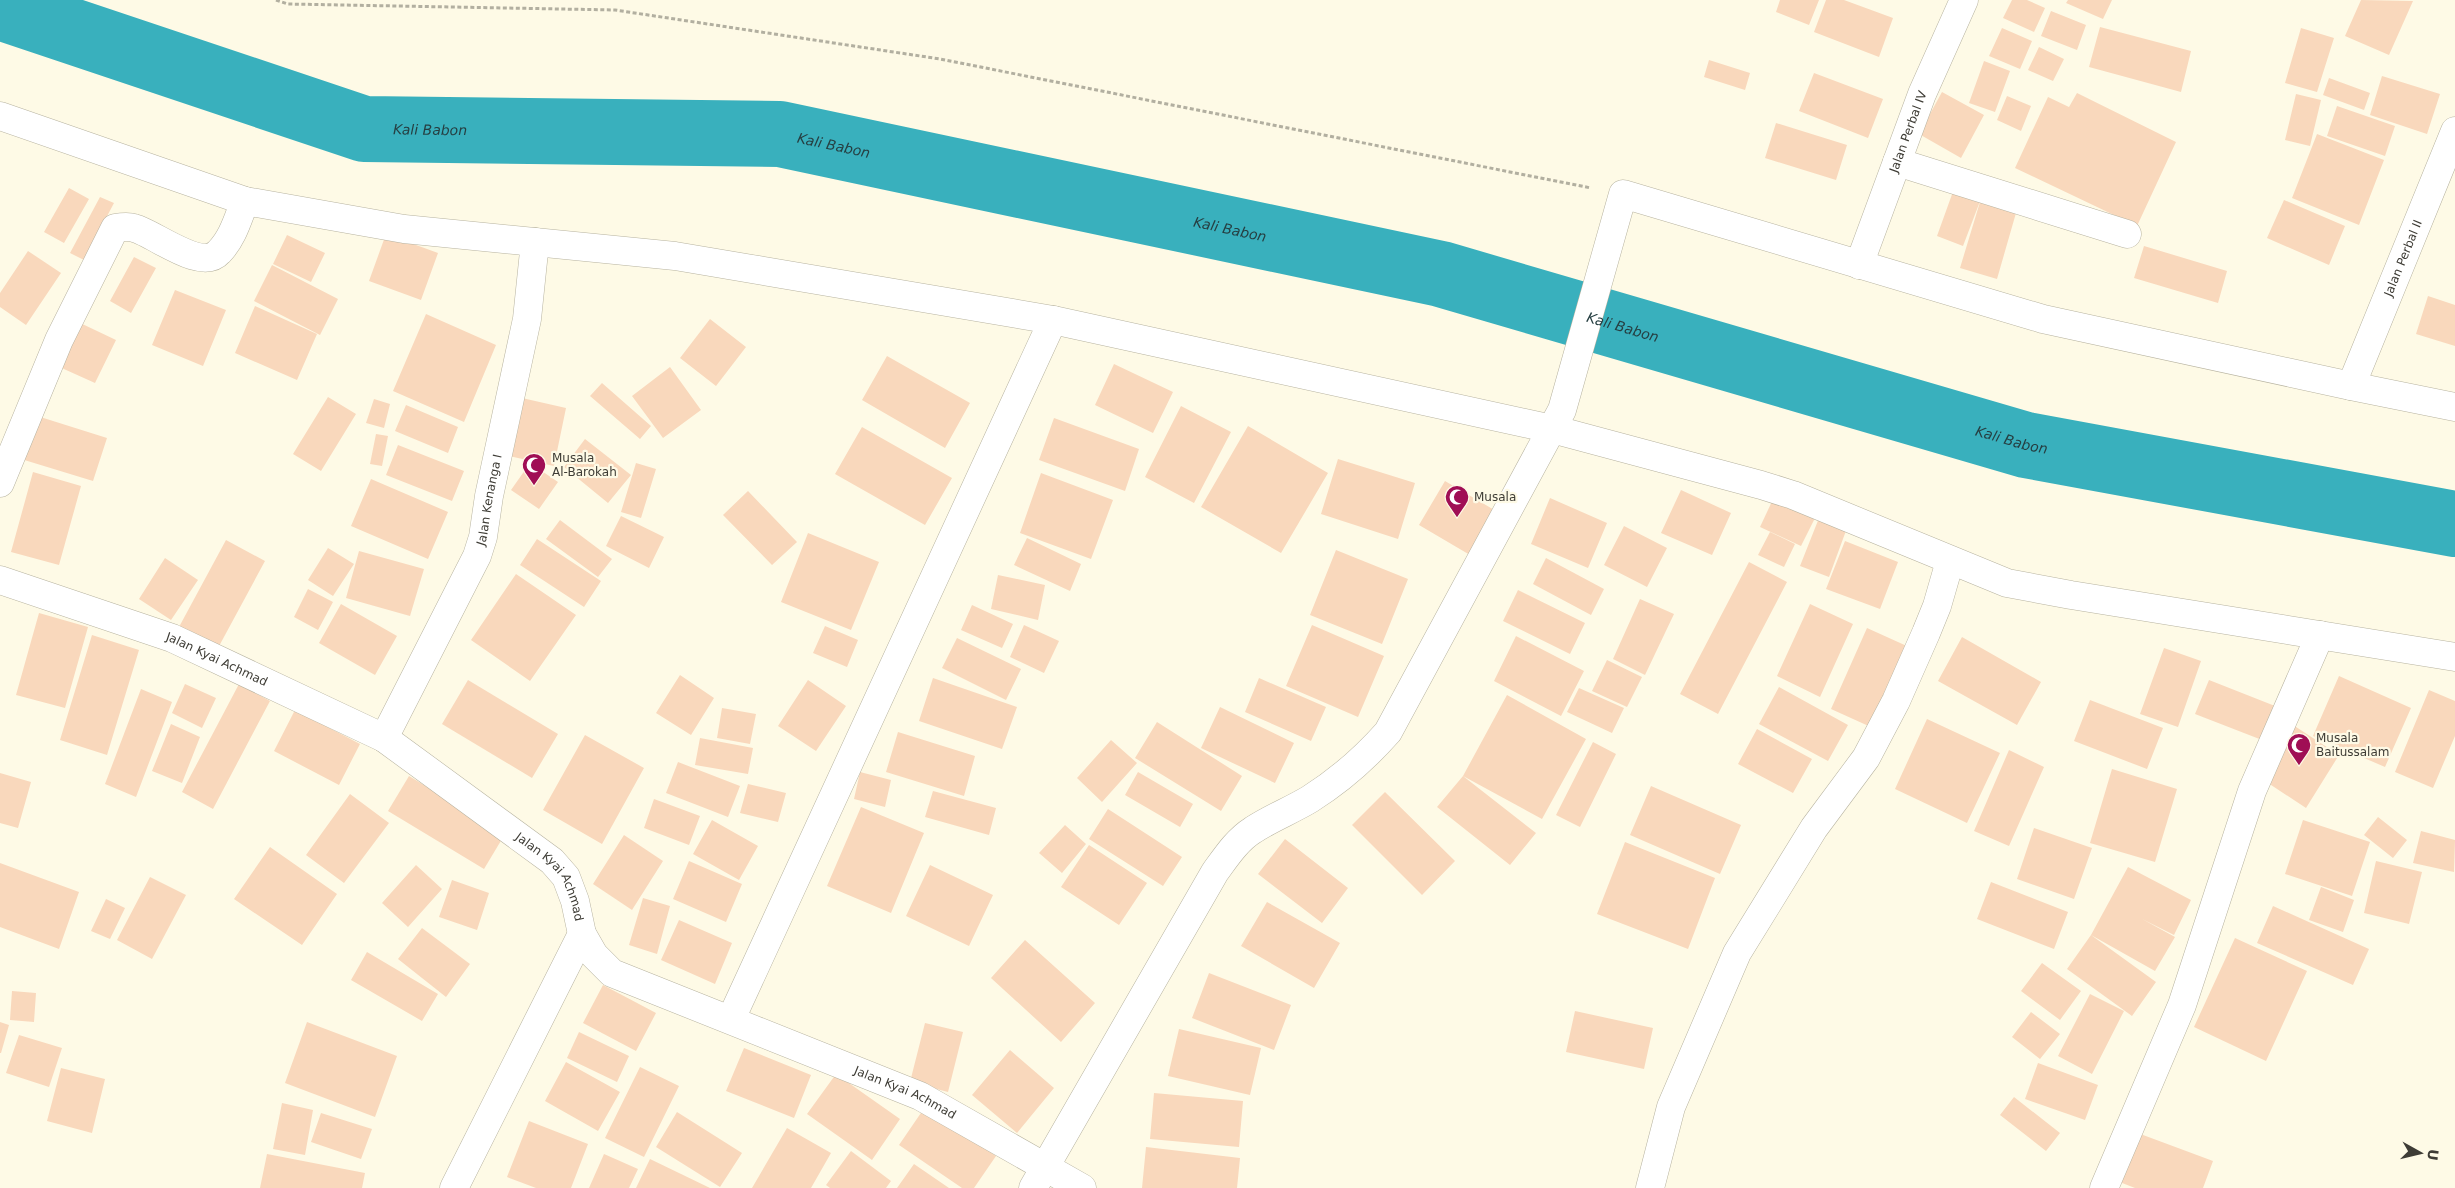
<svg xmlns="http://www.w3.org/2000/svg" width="2455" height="1188" viewBox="0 0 2455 1188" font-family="'DejaVu Sans',sans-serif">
<rect width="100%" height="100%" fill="#fefae6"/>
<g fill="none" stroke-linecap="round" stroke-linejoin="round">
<path stroke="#39b0bd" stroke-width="66" id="s1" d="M0,7L364,129L780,134L1441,274L2026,445L2455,524"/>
</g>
<path fill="#f9d8bc" d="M1780,0H1819L1809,25L1776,12Z
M1826,0H1844L1893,18L1879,57L1814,32Z
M2012,0H2027L2045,8L2034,32L2003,18Z
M2068,0H2112L2103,19L2066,3Z
M2361,0L2413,1L2389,55L2345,36Z
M2051,11L2086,25L2077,50L2041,36Z
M2100,27L2191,51L2181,92L2089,67Z
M2002,28L2032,41L2020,69L1989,56Z
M2301,28L2334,38L2317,92L2285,83Z
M2039,47L2064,59L2053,81L2028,70Z
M1709,60L1750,73L1745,90L1704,77Z
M1984,61L2010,71L1995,112L1969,103Z
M1814,73L1883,99L1868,138L1799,111Z
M2382,76L2440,94L2427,134L2370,115Z
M2329,78L2370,93L2364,110L2323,95Z
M1942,92L1984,115L1961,158L1919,134Z
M2077,93L2176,142L2137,226L2015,168L2048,97L2069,107Z
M2296,94L2321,100L2310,146L2285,140Z
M2007,96L2031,106L2021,131L1997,120Z
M2337,106L2395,126L2385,156L2327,136Z
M1776,123L1847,145L1836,180L1765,158Z
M2317,134L2384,160L2359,225L2292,198Z
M1955,186L1982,196L1963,246L1937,236Z
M69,188L89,199L64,243L44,232Z
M100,197L114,203L84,260L70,253Z
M2284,200L2345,226L2329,265L2267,238Z
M1980,202L2016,213L1997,279L1960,268Z
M386,234L438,253L421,300L369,281Z
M287,235L325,253L311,282L273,264Z
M2144,246L2227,271L2218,303L2134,278Z
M28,251L61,273L26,325L0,307V293Z
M134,257L156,268L131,313L110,301Z
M272,265L338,299L320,335L254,301Z
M175,290L226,310L203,366L152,345Z
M2428,296L2455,305V346L2416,334Z
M255,306L317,334L297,380L235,353Z
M426,314L496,345L464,422L393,391Z
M710,319L746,347L716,386L680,358Z
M76,321L116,340L95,383L55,365Z
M887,356L970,403L945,448L862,400Z
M1114,364L1173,392L1153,433L1095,405Z
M670,367L701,410L663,438L632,396Z
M602,383L651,426L640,439L590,396Z
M328,397L356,414L321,471L293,454Z
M522,398L566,408L554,466L509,456Z
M374,399L390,404L384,428L366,423Z
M406,405L458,427L448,453L395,431Z
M1181,406L1231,432L1194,503L1145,477Z
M34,415L107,438L93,481L21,459Z
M1054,418L1139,449L1125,491L1039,460Z
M1248,426L1328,473L1281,553L1201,507Z
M862,427L952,478L925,525L835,474Z
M376,434L388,436L382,466L370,464Z
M585,439L631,475L608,503L564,467Z
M398,445L464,471L452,501L386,475Z
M1338,459L1415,483L1398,539L1321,514Z
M530,463L558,482L539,509L511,490Z
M636,463L656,469L641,518L621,512Z
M33,472L81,486L59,565L11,552Z
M1041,473L1113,500L1091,559L1020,533Z
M371,479L448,512L428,559L351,526Z
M1445,481L1496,511L1470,555L1419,525Z
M1681,490L1731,513L1712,555L1661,533Z
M748,491L797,542L772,565L723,515Z
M1775,495L1817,514L1801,546L1760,527Z
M1550,498L1607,523L1588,568L1531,544Z
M621,516L664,537L649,568L606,546Z
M1819,518L1847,528L1829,577L1800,566Z
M560,520L612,559L598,577L546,539Z
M1624,526L1667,548L1647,587L1604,565Z
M1770,532L1795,544L1784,567L1758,555Z
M808,533L879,562L851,630L781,602Z
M1027,538L1081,564L1070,591L1014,565Z
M537,539L601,581L584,607L520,565Z
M226,540L265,561L218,648L179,627Z
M1845,541L1898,562L1880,609L1826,589Z
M328,548L354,564L333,596L308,580Z
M1336,550L1408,579L1382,644L1310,615Z
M359,551L424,569L410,616L346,598Z
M165,558L198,580L171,620L139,599Z
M1546,558L1604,589L1591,615L1533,584Z
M1749,562L1787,582L1718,714L1680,694Z
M516,574L576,615L530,681L471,640Z
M998,575L1045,585L1038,620L991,609Z
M308,589L333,602L318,630L294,617Z
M1518,590L1585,623L1570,654L1503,621Z
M1640,599L1674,614L1645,675L1613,659Z
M341,604L397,636L375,675L319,643Z
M1810,604L1853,624L1820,697L1777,676Z
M972,605L1013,624L1002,648L961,630Z
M39,613L88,627L65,708L16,695Z
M1024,625L1059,641L1044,673L1010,657Z
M1312,625L1384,656L1358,717L1286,686Z
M825,626L858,640L847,667L813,653Z
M1867,628L1909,647L1873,728L1831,709Z
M92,635L139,650L107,755L60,740Z
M1516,636L1584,671L1561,716L1494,681Z
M1962,637L2041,682L2017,725L1938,681Z
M957,638L1021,669L1006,700L942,668Z
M2164,648L2201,661L2178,727L2140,714Z
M1607,660L1642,677L1627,707L1592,691Z
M680,675L714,698L691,735L656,713Z
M2339,676L2411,708L2385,767L2313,736Z
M933,678L1017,707L1002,749L919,721Z
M1259,678L1326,707L1311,741L1245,712Z
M468,680L558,734L532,778L442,724Z
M808,680L846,706L816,751L778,726Z
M2209,680L2275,706L2262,740L2195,714Z
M185,684L216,698L202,728L172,713Z
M239,684L270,701L213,809L182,792Z
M1779,687L1848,725L1828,761L1759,724Z
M1579,688L1624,708L1612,733L1567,712Z
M141,689L172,702L136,797L105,784Z
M2429,690L2455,701V736L2433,788L2395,772Z
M1507,695L1586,739L1542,819L1463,776L1536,833L1510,865L1437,807L1463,776Z
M2090,700L2163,728L2147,769L2074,741Z
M1220,707L1294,743L1275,783L1201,748Z
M722,708L756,714L750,744L717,738Z
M295,710L360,744L339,785L274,751Z
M1927,719L2000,753L1967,823L1895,789Z
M1157,722L1242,776L1221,811L1135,758Z
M171,724L200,737L182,783L152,771Z
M2293,725L2339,755L2306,808L2259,777Z
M1757,729L1812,759L1793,793L1738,764Z
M898,732L975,756L964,796L886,772Z
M585,735L644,768L602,844L543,810Z
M700,738L753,748L748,774L695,765Z
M1111,740L1137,763L1102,802L1077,778Z
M1593,742L1616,754L1580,827L1556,815Z
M2009,750L2044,767L2009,846L1974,831Z
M678,762L740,786L728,817L666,793Z
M2112,769L2177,789L2155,862L2090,843Z
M860,772L891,780L885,807L854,799Z
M1138,772L1193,804L1180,827L1125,795Z
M0,773L31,782L18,828L0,823Z
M409,776L505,834L484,869L388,811Z
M748,784L786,793L778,822L740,813Z
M1651,786L1741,825L1720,874L1630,835Z
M933,791L996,808L989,835L925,817Z
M1385,792L1455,861L1422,895L1352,825Z
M350,794L389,823L344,883L306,855Z
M654,799L700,816L689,845L644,828Z
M861,807L924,833L891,913L827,886Z
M1108,809L1182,857L1163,886L1089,839Z
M2378,817L2407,840L2393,858L2364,835Z
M712,820L758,846L739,880L693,854Z
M2303,820L2370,842L2352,896L2285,874Z
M1065,825L1086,844L1062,873L1039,853Z
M2034,828L2092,848L2074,899L2017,879Z
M2421,831L2455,840L2454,872L2413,863Z
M624,835L663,861L632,910L593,884Z
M1285,839L1348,888L1322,923L1258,874Z
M1625,842L1715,878L1688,949L1597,914Z
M1089,845L1147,883L1119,925L1061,887Z
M270,847L337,894L302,945L234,899Z
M689,861L742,884L726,922L673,899Z
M2376,861L2422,872L2409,924L2364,913Z
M0,863L79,892L59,949L0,927Z
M416,865L442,889L408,927L382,903Z
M930,865L993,895L969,946L906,916Z
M2128,867L2191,900L2174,935L2142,919L2175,937L2155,971L2091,935Z
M150,877L186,895L152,959L117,940Z
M452,880L489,893L477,930L439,917Z
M1991,882L2068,912L2054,949L1977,919Z
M2321,887L2354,900L2343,932L2309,920Z
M643,898L670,906L657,954L629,945Z
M106,899L125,908L110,939L91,931Z
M1267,902L1340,943L1314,988L1241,946Z
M2273,906L2369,949L2353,985L2257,943Z
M679,920L732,943L715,984L661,960Z
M422,928L470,964L446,997L398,959Z
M2091,935L2156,982L2132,1016L2067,969Z
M2235,938L2307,971L2266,1061L2194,1027Z
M1025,940L1095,1003L1061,1042L991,978Z
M367,952L438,994L422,1021L351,980Z
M2042,963L2081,991L2060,1020L2021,991Z
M1209,973L1291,1005L1274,1050L1192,1018Z
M603,985L656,1013L636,1051L583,1023Z
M12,991L36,993L34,1022L10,1020Z
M2090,994L2124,1011L2092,1074L2058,1056Z
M1575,1011L1653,1028L1644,1069L1566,1052Z
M2031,1012L2060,1034L2040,1059L2012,1037Z
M0,1022L9,1025L1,1053H0Z
M307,1022L397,1056L375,1117L285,1083Z
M925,1023L963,1032L948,1092L910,1082Z
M1179,1029L1261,1048L1250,1095L1168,1076Z
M579,1032L629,1056L617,1082L567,1058Z
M19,1035L62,1048L49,1087L6,1073Z
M744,1048L811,1075L794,1118L726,1091Z
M1010,1050L1054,1088L1017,1133L972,1095Z
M566,1062L620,1092L598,1131L545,1101Z
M2038,1063L2098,1085L2085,1120L2025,1099Z
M640,1067L679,1086L644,1157L605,1138Z
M61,1068L105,1079L92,1133L47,1121Z
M836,1074L900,1119L872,1160L807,1114Z
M1154,1093L1243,1101L1239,1147L1150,1139Z
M2014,1097L2060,1133L2046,1151L2000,1115Z
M282,1103L313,1110L305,1155L273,1149Z
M925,1107L996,1156L974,1188H962L899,1145Z
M677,1112L742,1153L720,1187L656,1147Z
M321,1113L372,1129L361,1159L311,1142Z
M529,1121L588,1144L571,1188H536L507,1177Z
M787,1128L831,1153L811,1188H752Z
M2135,1132L2213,1161L2203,1188H2135L2117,1181Z
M1146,1147L1240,1158L1237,1188H1142Z
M851,1151L891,1181L886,1188H830L826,1185Z
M267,1154L365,1173L362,1188H260Z
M604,1154L638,1169L629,1188H589Z
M650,1159L710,1188H636Z
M914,1164L949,1188H897Z"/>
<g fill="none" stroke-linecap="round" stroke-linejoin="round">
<g stroke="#b7b3a0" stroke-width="29">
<g id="street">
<path d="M0,116L245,201L404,229L675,256L1053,320L1552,429L1761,485L1793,495L2007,583L2071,595L2455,657"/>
<path d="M1897,162L2127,234"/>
<path id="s2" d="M1859,265L1922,94L1964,0"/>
<path id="s3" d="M2351,386L2455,131"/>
<path d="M0,483L59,340L115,228C121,227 128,226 134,228C154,233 201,272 219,252C233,238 238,218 245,201"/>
<path id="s4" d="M0,580L172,638L384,738L552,861L566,877L575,901L582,934L594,955L612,973L920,1096L1082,1188"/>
<path id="s5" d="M384,738L477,556L483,537L489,496L527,319L535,242"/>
<path d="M731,1019L1053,320"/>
<path d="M454,1188L582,934"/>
<path d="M1033,1188L1215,872C1226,857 1237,840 1253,830C1271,818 1292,810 1310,799C1340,780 1365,758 1388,732L1562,410L1623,194L2043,319L2351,386L2455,407"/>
<path d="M1650,1188L1671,1107L1737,953L1814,828L1866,758L1896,701L1926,633L1937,606L1950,561"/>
<path d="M2104,1188L2182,1005L2252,791L2320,635"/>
</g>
</g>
<path stroke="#b2afa0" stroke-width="3" stroke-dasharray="4 2.5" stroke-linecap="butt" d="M276,0L288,4L615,10L940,59L1591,188"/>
<use href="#street" stroke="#fff" stroke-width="28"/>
</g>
<defs>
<g id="mosque-pin" transform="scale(1.25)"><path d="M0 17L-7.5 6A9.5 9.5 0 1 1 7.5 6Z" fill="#a00e55" stroke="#fefae6"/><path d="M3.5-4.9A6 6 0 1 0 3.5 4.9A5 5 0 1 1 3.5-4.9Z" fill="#fff"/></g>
</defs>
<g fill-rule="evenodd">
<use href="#mosque-pin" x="534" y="465"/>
<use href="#mosque-pin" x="1457" y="497"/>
<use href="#mosque-pin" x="2299" y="745"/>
</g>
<g text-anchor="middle" stroke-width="4.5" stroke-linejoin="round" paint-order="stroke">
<g font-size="12" fill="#3e3c35" stroke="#fefae6">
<text dy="4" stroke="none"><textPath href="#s2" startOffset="142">Jalan Perbal IV</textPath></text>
<text dy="4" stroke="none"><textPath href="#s3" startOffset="138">Jalan Perbal II</textPath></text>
<text dy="4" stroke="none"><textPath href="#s5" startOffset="262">Jalan Kenanga I</textPath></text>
<text dy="4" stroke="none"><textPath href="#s4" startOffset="231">Jalan Kyai Achmad</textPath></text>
<text dy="4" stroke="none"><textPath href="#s4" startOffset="636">Jalan Kyai Achmad</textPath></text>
<text dy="4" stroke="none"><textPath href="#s4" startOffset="1071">Jalan Kyai Achmad</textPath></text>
</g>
<g font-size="12" fill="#3e3c35" stroke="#fefae6" text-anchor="start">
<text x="552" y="462">Musala<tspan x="552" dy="14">Al-Barokah</tspan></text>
<text x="1474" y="501">Musala</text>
<text x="2316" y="742">Musala<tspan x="2316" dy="14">Baitussalam</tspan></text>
</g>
<g font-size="14" font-style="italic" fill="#263f42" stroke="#fefae6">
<text dy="5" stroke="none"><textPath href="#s1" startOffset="450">Kali Babon</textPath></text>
<text dy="5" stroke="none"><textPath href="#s1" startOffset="855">Kali Babon</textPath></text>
<text dy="5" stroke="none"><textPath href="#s1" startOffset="1260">Kali Babon</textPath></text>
<text dy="5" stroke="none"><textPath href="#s1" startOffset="1665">Kali Babon</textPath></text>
<text dy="5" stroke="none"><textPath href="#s1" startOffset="2070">Kali Babon</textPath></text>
</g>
</g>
<g transform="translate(2420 1153) rotate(98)" stroke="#fefae6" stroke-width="4" paint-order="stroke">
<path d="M0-4L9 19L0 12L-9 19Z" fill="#3e3c35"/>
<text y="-8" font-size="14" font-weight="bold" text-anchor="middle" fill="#3e3c35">U</text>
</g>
</svg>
